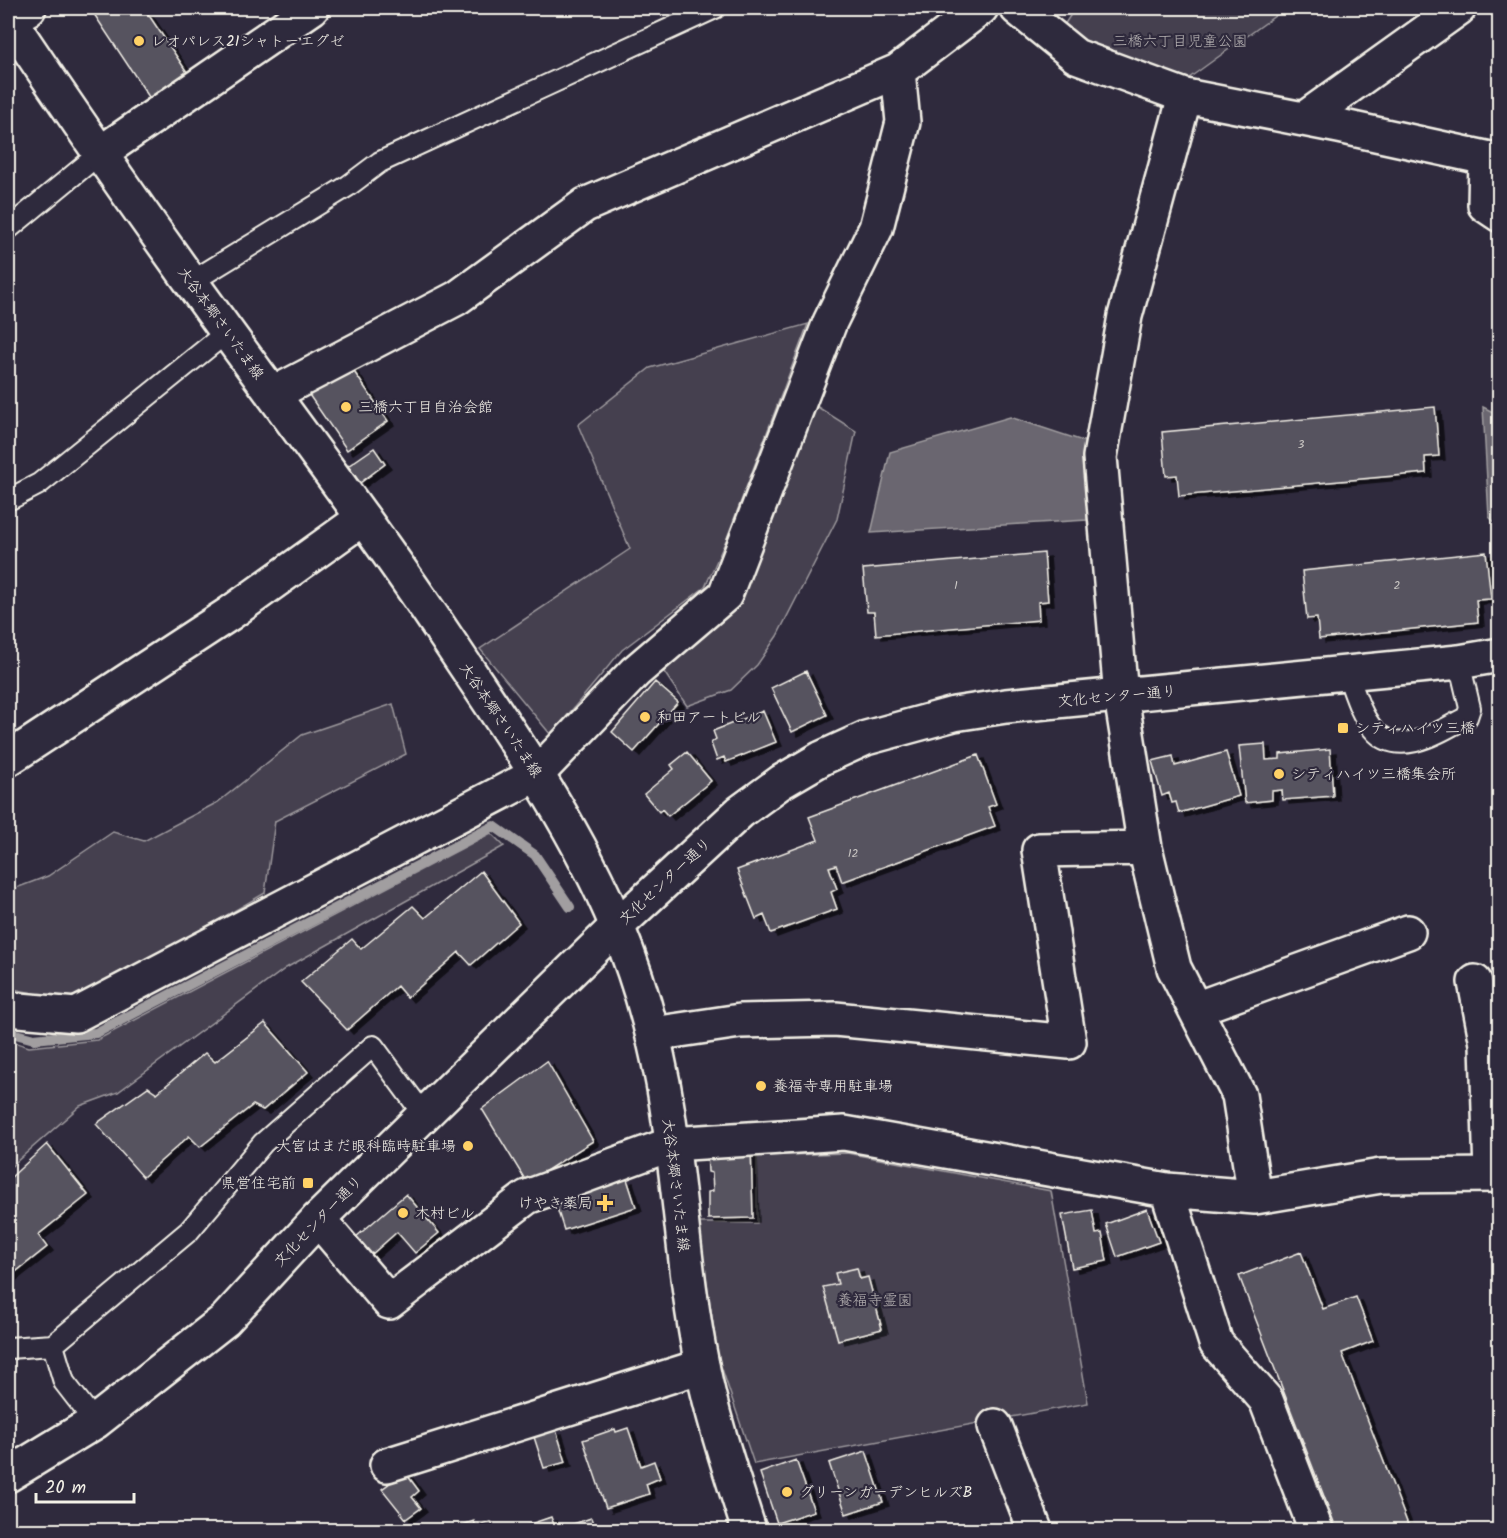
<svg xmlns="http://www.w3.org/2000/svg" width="1507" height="1538" viewBox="0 0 1507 1538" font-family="Kalam,'Klee One',sans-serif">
<defs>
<filter id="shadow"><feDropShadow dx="6" dy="4" stdDeviation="0" flood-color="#0009"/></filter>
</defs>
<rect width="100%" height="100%" fill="#2f2a3d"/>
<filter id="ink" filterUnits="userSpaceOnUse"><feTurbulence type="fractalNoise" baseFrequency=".0167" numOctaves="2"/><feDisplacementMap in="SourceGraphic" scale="12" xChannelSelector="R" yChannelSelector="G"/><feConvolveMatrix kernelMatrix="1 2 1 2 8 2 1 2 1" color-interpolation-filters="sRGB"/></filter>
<g filter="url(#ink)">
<path fill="#454050" stroke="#9c989c" stroke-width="1.5" d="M1075,8H1286L1189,78L1099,51L1064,25Z
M808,324L727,538L705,587L622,650L551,735L480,649L630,549L578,425L650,368Z
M816,406L856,431L837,519L777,636L757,665L731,690L687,706L660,666L728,605Z
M393,704L406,754L275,821L265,893L77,1002L8,988V891L48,876L113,832L144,841L218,802L302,735Z
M491,833L504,846L286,968L118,1092L80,1106L8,1169V1040L29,1047L97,1040Z
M847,1153L1051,1191L1088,1403L754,1464L718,1357L698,1223H757V1156Z"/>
<path fill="#6a6670" stroke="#a19ea0" stroke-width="1.5" d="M1483,407L1499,415V526L1489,517Z
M1010,417L1086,442L1087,520L871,533L890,452Z"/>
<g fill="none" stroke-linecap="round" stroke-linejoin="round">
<path stroke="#a19ea0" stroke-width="10" d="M8,1032L34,1039L96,1033L494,826L535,855L570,907"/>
</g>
<path fill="#56525f" stroke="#f4f1e8" stroke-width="1.5" filter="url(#shadow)" d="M90,8H144L189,75L151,100Z
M348,363L388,421L347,450L307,392Z
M1435,407L1439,456L1425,457L1426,473L1179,496L1177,475L1166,476L1162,432Z
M374,448L385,464L360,483L348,466Z
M1486,552L1491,599L1476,600L1478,622L1319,639L1317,618L1307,619L1302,571Z
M1044,553L1048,601L1038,602L1039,620L876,635L874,612H867L863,569Z
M806,671L827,715L792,732L771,688Z
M655,682L678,702L634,752L612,732Z
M763,711L776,742L726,762L724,757L717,760L711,743L716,739L713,731Z
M1265,744L1266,760L1280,759V754L1330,749L1333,796L1283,800L1282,790L1272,791V800L1245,803L1239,746Z
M687,752L711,781L668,816L662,809L659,812L644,794L674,769L671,765Z
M1226,752L1239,796L1179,813L1176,802L1172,803L1169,793L1162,796L1152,761L1173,756L1175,766Z
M978,755L996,804L988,807L995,826L842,882L836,865L829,867L837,889L831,892L837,909L771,933L764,915L756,919L737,870L818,840L809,817Z
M481,871L519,923L471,965L459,952L407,998L397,986L347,1030L301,982L352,939L361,949L413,906L425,918Z
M265,1023L308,1072L263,1110L253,1105L200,1147L189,1136L143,1177L96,1124L148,1087L157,1093L205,1053L215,1062Z
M547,1061L593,1141L527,1183L482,1109Z
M47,1144L88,1195L38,1235L47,1247L8,1278V1180Z
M751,1148L753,1218L708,1219V1192L713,1191L712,1173L708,1172L707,1150Z
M627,1179L636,1207L564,1230L555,1202Z
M406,1194L439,1233L415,1253L397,1232L371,1255L356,1237Z
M1147,1209L1159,1242L1117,1257L1106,1224Z
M1092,1210L1096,1234L1102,1233L1107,1261L1072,1268L1062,1215Z
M1301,1252L1323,1309L1356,1297L1373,1341L1342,1353L1410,1530H1337L1239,1276Z
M857,1268L860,1279L868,1277L882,1329L838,1340L823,1287L838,1284L835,1273Z
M628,1428L641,1466L654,1461L660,1478L646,1484L649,1494L606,1508L583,1440L615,1429L616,1432Z
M556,1430L566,1462L544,1468L534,1437Z
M866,1451L883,1502L846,1514L829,1463Z
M796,1460L814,1511L777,1523L760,1473Z
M405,1472L419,1491L412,1497L421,1508L406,1519L382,1489Z
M551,1517L556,1530H513Z
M591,1518L596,1530H556Z
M474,1521L476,1527L491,1522L495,1530H448Z"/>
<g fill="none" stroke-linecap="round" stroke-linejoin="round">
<g stroke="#f4f1e8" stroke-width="24">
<path id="service" d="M8,229L99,154
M191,282L348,186L380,162L715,8
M8,500L39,484L227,332
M1347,673C1354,691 1360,714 1373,729C1399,760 1441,731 1467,717L1470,708L1459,662
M53,1345L64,1382L95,1422
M8,1348L53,1345L189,1231L263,1143L373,1046L424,1115"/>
</g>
<g stroke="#f4f1e8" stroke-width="38">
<path id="minor" d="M1017,8L1076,56L1185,96L1339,126L1500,161
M9,20L29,8
M1185,96L1125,316L1100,457L1121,696L1145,848L1174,968L1239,1095L1255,1197
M1304,119L1459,8
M99,154L312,8
M1486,158L1485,205L1500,215
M273,394L457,298L585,205L898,71
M8,759L229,614L363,518
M1475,982L1487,1044L1491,1175
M8,1009L76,1015L537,774L635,672L725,595L830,322L876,228L903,122L898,71L981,8
M1195,1009L1408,932
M653,1034L740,1021L835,1019L1069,1042L1039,850L1145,848
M1167,1190L1216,1343L1266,1400L1316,1530
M318,1219L389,1302L527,1197L671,1144L844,1133L1167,1190L1255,1197L1381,1176L1500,1175
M995,1426L1035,1530
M387,1465L702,1366"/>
</g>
<g stroke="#f4f1e8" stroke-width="38">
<path id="tertiary" d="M8,1475L95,1422L225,1320L318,1219L424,1115L617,926L740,812L781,782L822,758L866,738L954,714L1006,706L1459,662L1500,655"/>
</g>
<g stroke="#f4f1e8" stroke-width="38">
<path id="secondary" d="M8,18C78,123 150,226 225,329C299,431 376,532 446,637C508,730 574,822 617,926C638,977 653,1029 663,1083C680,1176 683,1272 702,1365C713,1421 732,1476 749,1530"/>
</g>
<use href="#service" stroke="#2f2a3d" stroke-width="20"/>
<use href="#minor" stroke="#2f2a3d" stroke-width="33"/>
<use href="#tertiary" stroke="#2f2a3d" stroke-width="33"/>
<use href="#secondary" stroke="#2f2a3d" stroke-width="33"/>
</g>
</g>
<g fill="#ffd166" stroke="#2f2a3d" stroke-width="2">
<circle cx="139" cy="41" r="6"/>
<circle cx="346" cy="407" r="6"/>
<circle cx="645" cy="717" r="6"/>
<rect x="1337" y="722" width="12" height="12" rx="3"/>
<circle cx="1279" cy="774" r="6"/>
<circle cx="761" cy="1086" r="6"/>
<circle cx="468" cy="1146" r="6"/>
<rect x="302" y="1177" width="12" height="12" rx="3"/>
<path d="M602 1194h6v6h6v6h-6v6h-6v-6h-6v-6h6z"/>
<circle cx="403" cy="1213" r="6"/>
<circle cx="787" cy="1492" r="6"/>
</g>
<g text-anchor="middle" stroke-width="4.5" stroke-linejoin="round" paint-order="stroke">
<g font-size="12" fill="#ccc9c6">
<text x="1301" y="448">3</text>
<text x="956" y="589">1</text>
<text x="1397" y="589">2</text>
<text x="853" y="857">12</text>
</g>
<g font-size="15" fill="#f4f1e8" stroke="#2f2a3d" text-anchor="start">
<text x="151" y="46">レオパレス21シャトーエグゼ</text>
<text x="358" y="412">三橋六丁目自治会館</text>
<text x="657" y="722">和田アートビル</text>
<text x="1355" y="733">シティハイツ三橋</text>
<text x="1291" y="779">シティハイツ三橋集会所</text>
<text x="773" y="1091">養福寺専用駐車場</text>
<text x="456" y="1151" text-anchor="end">大宮はまだ眼科臨時駐車場</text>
<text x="296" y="1188" text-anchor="end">県営住宅前</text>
<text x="593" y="1208" text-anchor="end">けやき薬局</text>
<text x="415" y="1218">木村ビル</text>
<text x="799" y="1497">グリーンガーデンヒルズB</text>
</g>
<g font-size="15" fill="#b7b3b3" stroke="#2f2a3d">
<text x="1180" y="46">三橋六丁目児童公園</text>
<text x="875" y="1305">養福寺霊園</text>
</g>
<g font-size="15" fill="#f4f1e8" stroke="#2f2a3d">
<text transform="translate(221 323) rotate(54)" y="5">大谷本郷さいたま線</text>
<text transform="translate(1117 696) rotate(-5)" y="5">文化センター通り</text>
<text transform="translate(501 720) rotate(56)" y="5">大谷本郷さいたま線</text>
<text transform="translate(665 881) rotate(-43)" y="5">文化センター通り</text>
<text transform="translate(676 1185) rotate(83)" y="5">大谷本郷さいたま線</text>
<text transform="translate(318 1221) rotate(-46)" y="5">文化センター通り</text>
</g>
</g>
<rect width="1507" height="1538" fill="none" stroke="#2f2a3d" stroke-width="30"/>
<rect x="15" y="15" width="1477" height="1508" fill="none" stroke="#f4f1e8" stroke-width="2" filter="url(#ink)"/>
<path d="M36 1493v9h98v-9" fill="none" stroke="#f4f1e8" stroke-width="3"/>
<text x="45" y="1493" font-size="18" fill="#f4f1e8" stroke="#2f2a3d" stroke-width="4.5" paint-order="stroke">20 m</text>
</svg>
